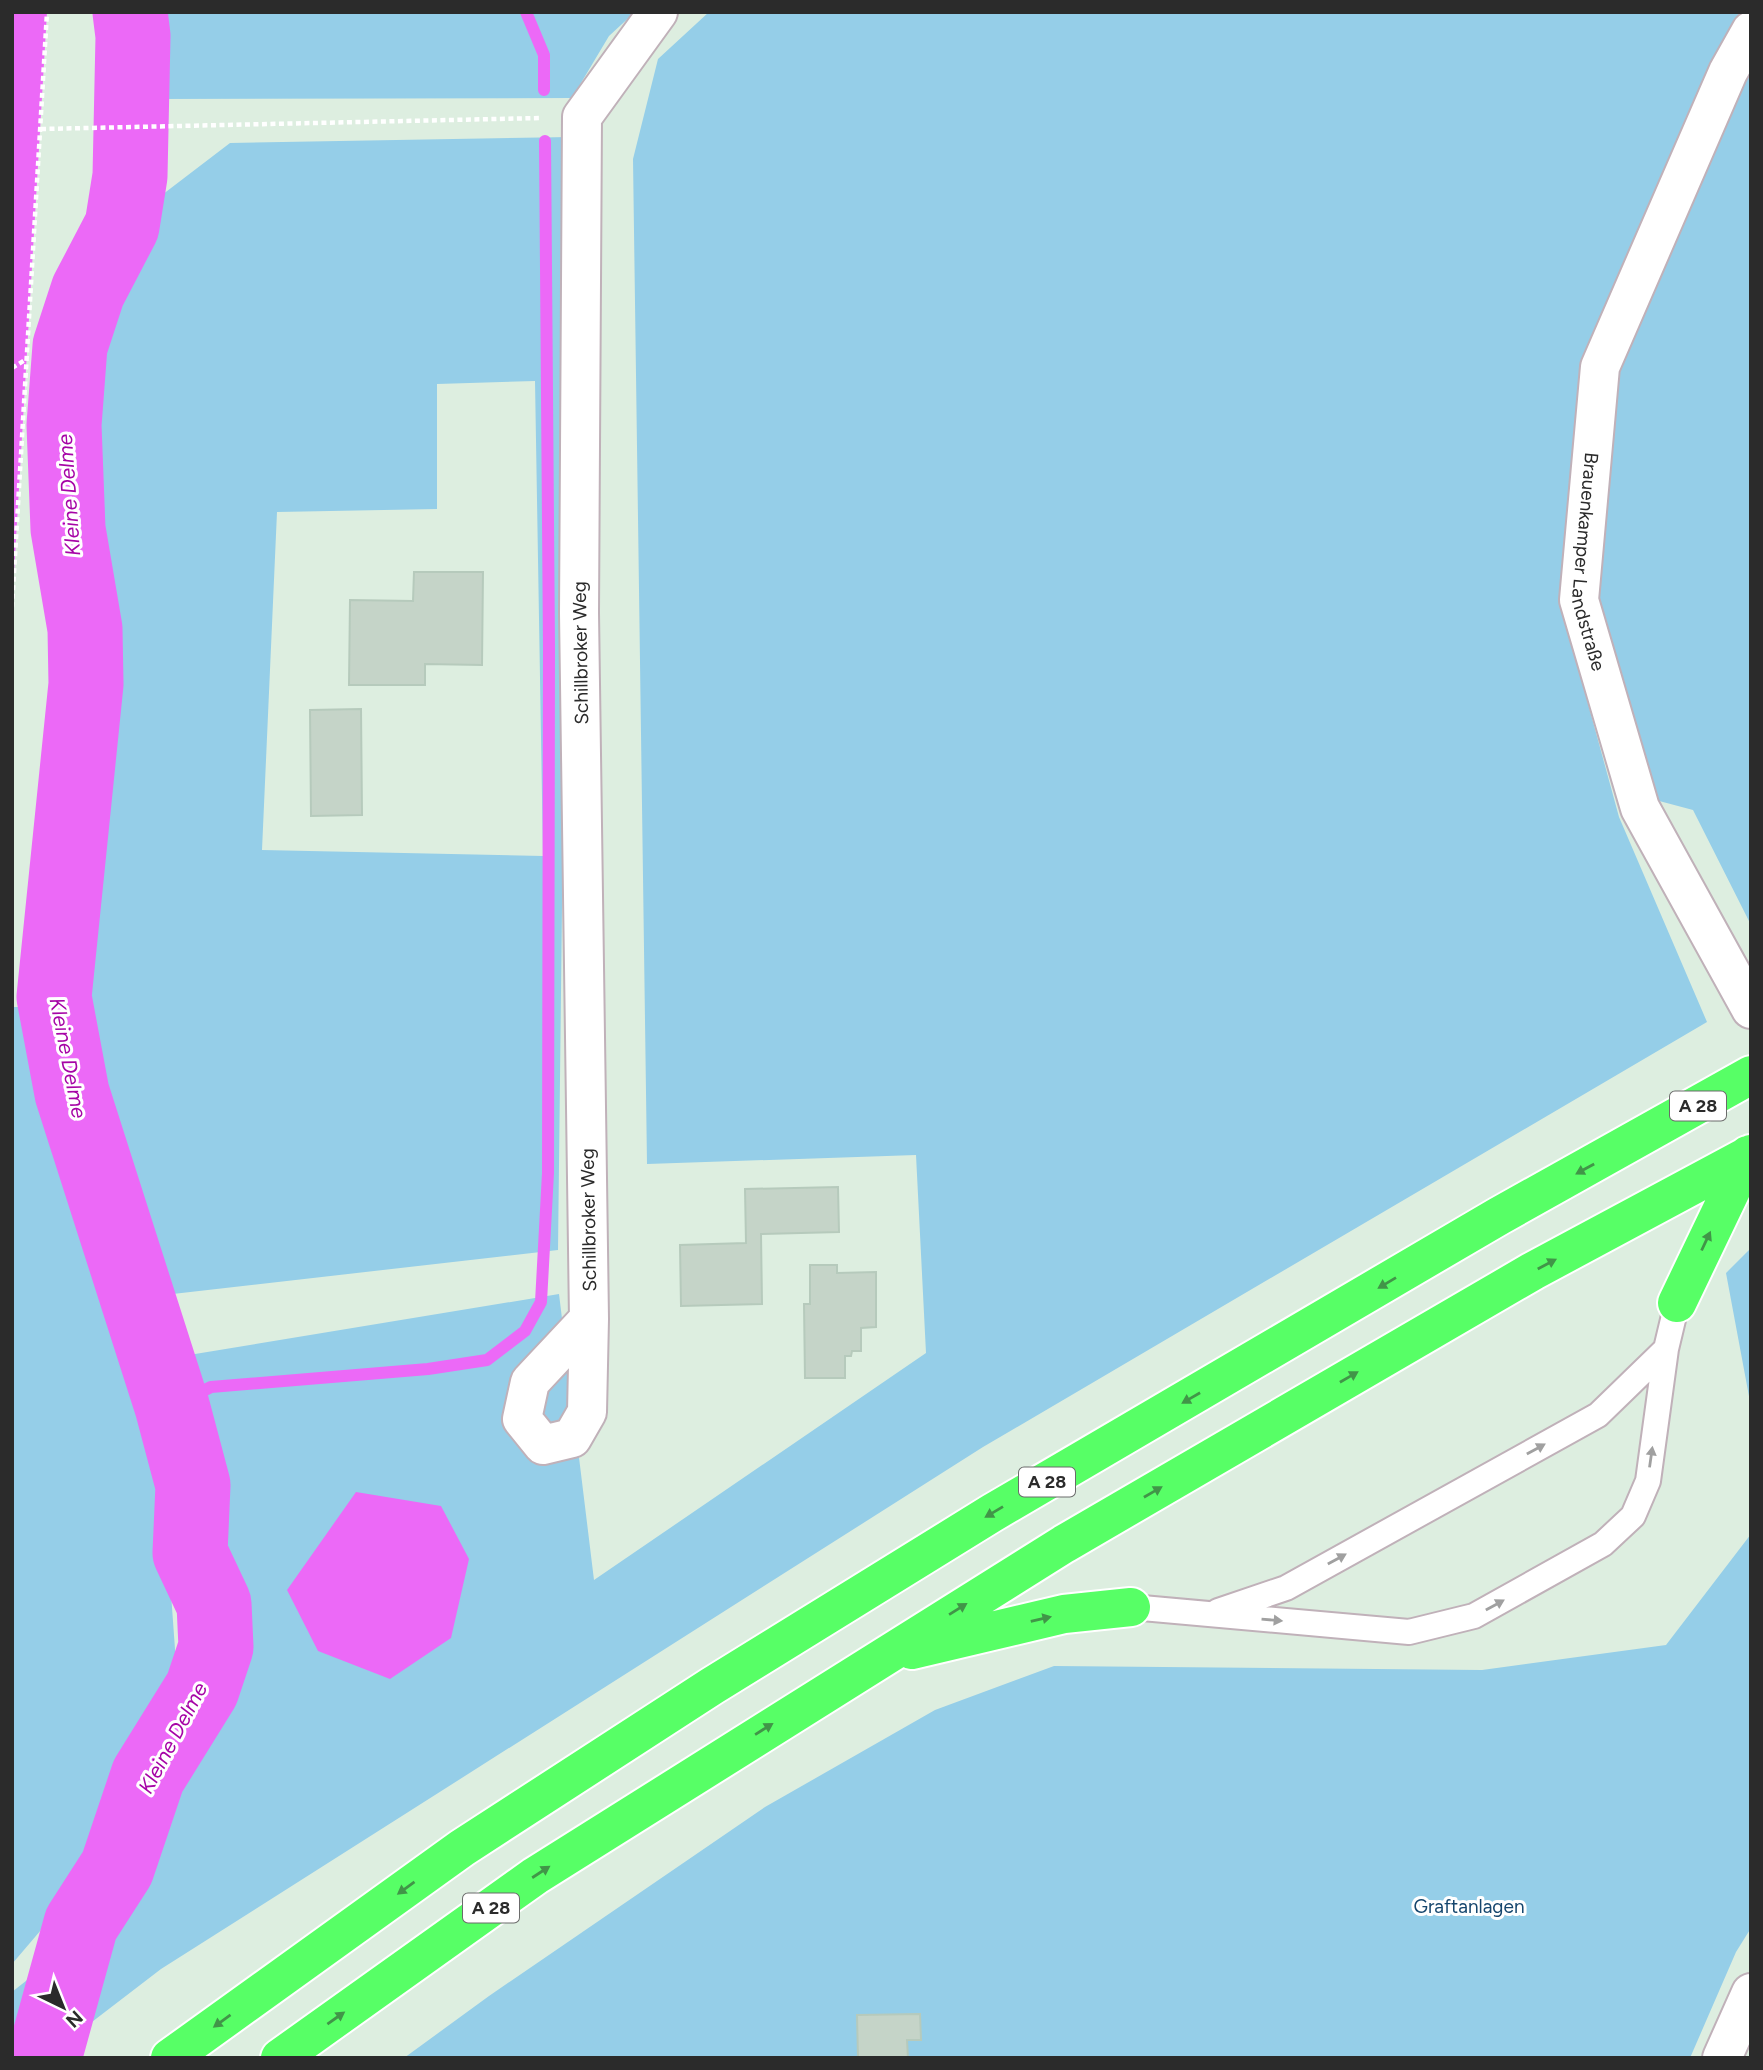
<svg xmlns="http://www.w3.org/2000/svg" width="1763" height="2070" viewBox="0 0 1763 2070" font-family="Figtree,sans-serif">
<rect width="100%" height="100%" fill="#ddeee0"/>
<path fill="#95cee8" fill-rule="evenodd" d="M139,12H635L609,36L572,98L155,99Z
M709,12H1741L1716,60L1579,373L1562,608L1619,817L1707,1022L983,1447L161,1969L45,2058H12V1992L138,1892L234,1619L189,1355L559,1294L594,1580L926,1353L916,1155L647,1164L633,159L658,59Z
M1751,65V925L1693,810L1648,798L1594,593L1619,370Z
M571,137L558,1250L164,1295L77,995L95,645L76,411L137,214L230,143ZM535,381L543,856L262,850L277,512L437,509V384Z
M12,1007H21L164,1437L166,1524L176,1663L87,1876L12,1964Z
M1751,1248V1407L1726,1273Z
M1751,1534V1928L1736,1952L1690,2058H404L489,1996L765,1807L935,1710L1054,1666L1482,1670L1666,1645Z"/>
<path fill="#ec69f7" d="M12,12H47L12,607Z
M356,1492L441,1506L469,1559L451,1638L390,1679L318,1651L287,1590Z"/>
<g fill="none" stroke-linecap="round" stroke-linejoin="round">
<path stroke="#ec69f7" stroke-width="12" d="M526,12L544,55V90
M172,1406L211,1387L428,1369L487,1360L525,1331L541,1302L548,1173L549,649L545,141"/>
<path stroke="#ec69f7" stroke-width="75" d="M44,2058L81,1924L117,1868L148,1776L202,1689L216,1647L214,1604L190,1553L193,1485L172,1406L72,1093L54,997L86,684L85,629L68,529L64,425L70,346L88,291L122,226L130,176L133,36L130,12"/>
</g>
<path fill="#c5d4c8" stroke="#b6cabc" stroke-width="2" d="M414,572H483L482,665L425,664V685H349L350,600L413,601Z
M361,709L362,815L311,816L310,710Z
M838,1187L839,1232L761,1234L762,1304L681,1306L680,1245L746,1243L745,1189Z
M810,1265H837V1273L876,1272V1327L861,1328V1351H852L851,1356H845V1378H805L804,1304H810Z
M920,2014L921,2040H907L908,2058H858L857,2015Z"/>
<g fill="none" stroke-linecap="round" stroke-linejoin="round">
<g stroke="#c0b1b9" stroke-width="28">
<path id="lane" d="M1131,1607L1409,1632L1474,1616L1603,1544L1633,1516L1648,1481L1666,1349L1677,1303
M1218,1611L1286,1588L1598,1415L1666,1349"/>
</g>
<g stroke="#c0b1b9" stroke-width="42">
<g id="street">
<path id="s1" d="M1751,31L1728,72L1600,367L1579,600L1640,808L1751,1009"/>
<path d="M589,1319L530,1382L522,1419L543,1445L572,1438L587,1412L589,1319L579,613L582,117L658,12"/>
<path d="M1722,2058L1751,1993"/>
</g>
</g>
<g stroke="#fff" stroke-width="42">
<path id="highway" d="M1677,1303L1748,1155
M912,1650L1064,1614L1131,1607
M170,2058L462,1848L712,1686L992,1513L1499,1216L1751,1075
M280,2058L535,1876L1064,1544L1533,1271L1751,1154"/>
</g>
<path stroke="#fff" stroke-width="4.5" stroke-dasharray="5 3.5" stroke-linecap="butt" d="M41,129L541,118
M12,368L25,360
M12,607L47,12"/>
<use href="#lane" stroke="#fff" stroke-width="24"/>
<use href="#street" stroke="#fff" stroke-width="38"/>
<use href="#highway" stroke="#57ff66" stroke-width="38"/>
</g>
<defs><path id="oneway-solid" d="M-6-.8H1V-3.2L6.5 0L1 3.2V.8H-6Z" transform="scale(1.75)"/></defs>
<g fill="#419548">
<use href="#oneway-solid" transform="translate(1585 1169) rotate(151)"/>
<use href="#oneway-solid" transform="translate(1706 1241) rotate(-65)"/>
<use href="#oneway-solid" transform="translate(1547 1264) rotate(-28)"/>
<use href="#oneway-solid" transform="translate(1387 1283) rotate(149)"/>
<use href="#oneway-solid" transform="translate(1349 1377) rotate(-30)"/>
<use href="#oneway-solid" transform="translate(1191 1398) rotate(150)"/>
<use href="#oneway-solid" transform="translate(1153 1492) rotate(-30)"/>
<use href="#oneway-solid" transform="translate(994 1512) rotate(149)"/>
<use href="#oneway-solid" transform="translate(958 1609) rotate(-32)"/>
<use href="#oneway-solid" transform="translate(1041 1619) rotate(-13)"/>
<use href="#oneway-solid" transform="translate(764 1729) rotate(-32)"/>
<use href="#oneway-solid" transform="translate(541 1872) rotate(-33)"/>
<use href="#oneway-solid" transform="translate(406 1888) rotate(144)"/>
<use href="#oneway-solid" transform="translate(336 2018) rotate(-35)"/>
<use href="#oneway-solid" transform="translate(222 2021) rotate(144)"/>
</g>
<g fill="#a0a0a0">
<use href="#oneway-solid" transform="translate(1536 1449) rotate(-29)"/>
<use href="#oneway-solid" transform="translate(1651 1457) rotate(-82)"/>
<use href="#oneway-solid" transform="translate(1337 1559) rotate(-29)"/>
<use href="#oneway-solid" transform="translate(1495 1605) rotate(-29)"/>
<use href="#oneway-solid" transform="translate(1272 1620) rotate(5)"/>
</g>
<g text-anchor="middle" stroke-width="6" stroke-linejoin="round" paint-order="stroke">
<g fill="#fff" stroke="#6b6b6b" stroke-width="2">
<rect x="1670" y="1091.5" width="56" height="29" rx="5"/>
<rect x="1019" y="1467.5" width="56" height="29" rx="5"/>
<rect x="463" y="1893.5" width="56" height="29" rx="5"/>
</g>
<g font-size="18" font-weight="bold" fill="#2b2b2b">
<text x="1698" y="1112">A 28</text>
<text x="1047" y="1488">A 28</text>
<text x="491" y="1914">A 28</text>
</g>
<g font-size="19" fill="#2b2b2b" stroke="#fff">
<text dy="7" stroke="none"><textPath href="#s1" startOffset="565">Brauenkamper Landstraße</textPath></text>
<text transform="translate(580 653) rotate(-91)" y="7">Schillbroker Weg</text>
<text transform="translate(588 1220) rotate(-91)" y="7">Schillbroker Weg</text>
</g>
<g font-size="19" fill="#15466e" stroke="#fff">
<text x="1469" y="1913">Graftanlagen</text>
</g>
<g font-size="21" font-style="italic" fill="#a604a6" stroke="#fff">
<text transform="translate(69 495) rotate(-94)" y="7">Kleine Delme</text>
<text transform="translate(68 1058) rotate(79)" y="7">Kleine Delme</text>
<text transform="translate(173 1738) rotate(-62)" y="7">Kleine Delme</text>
</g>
</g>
<rect width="1763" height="2070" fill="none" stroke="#2b2b2b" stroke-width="28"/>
<g transform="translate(63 2007) rotate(137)" stroke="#ffffff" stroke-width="5" paint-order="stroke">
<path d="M0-5L12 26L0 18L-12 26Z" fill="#2b2b2b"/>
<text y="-10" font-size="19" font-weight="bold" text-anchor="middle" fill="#2b2b2b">N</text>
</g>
</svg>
